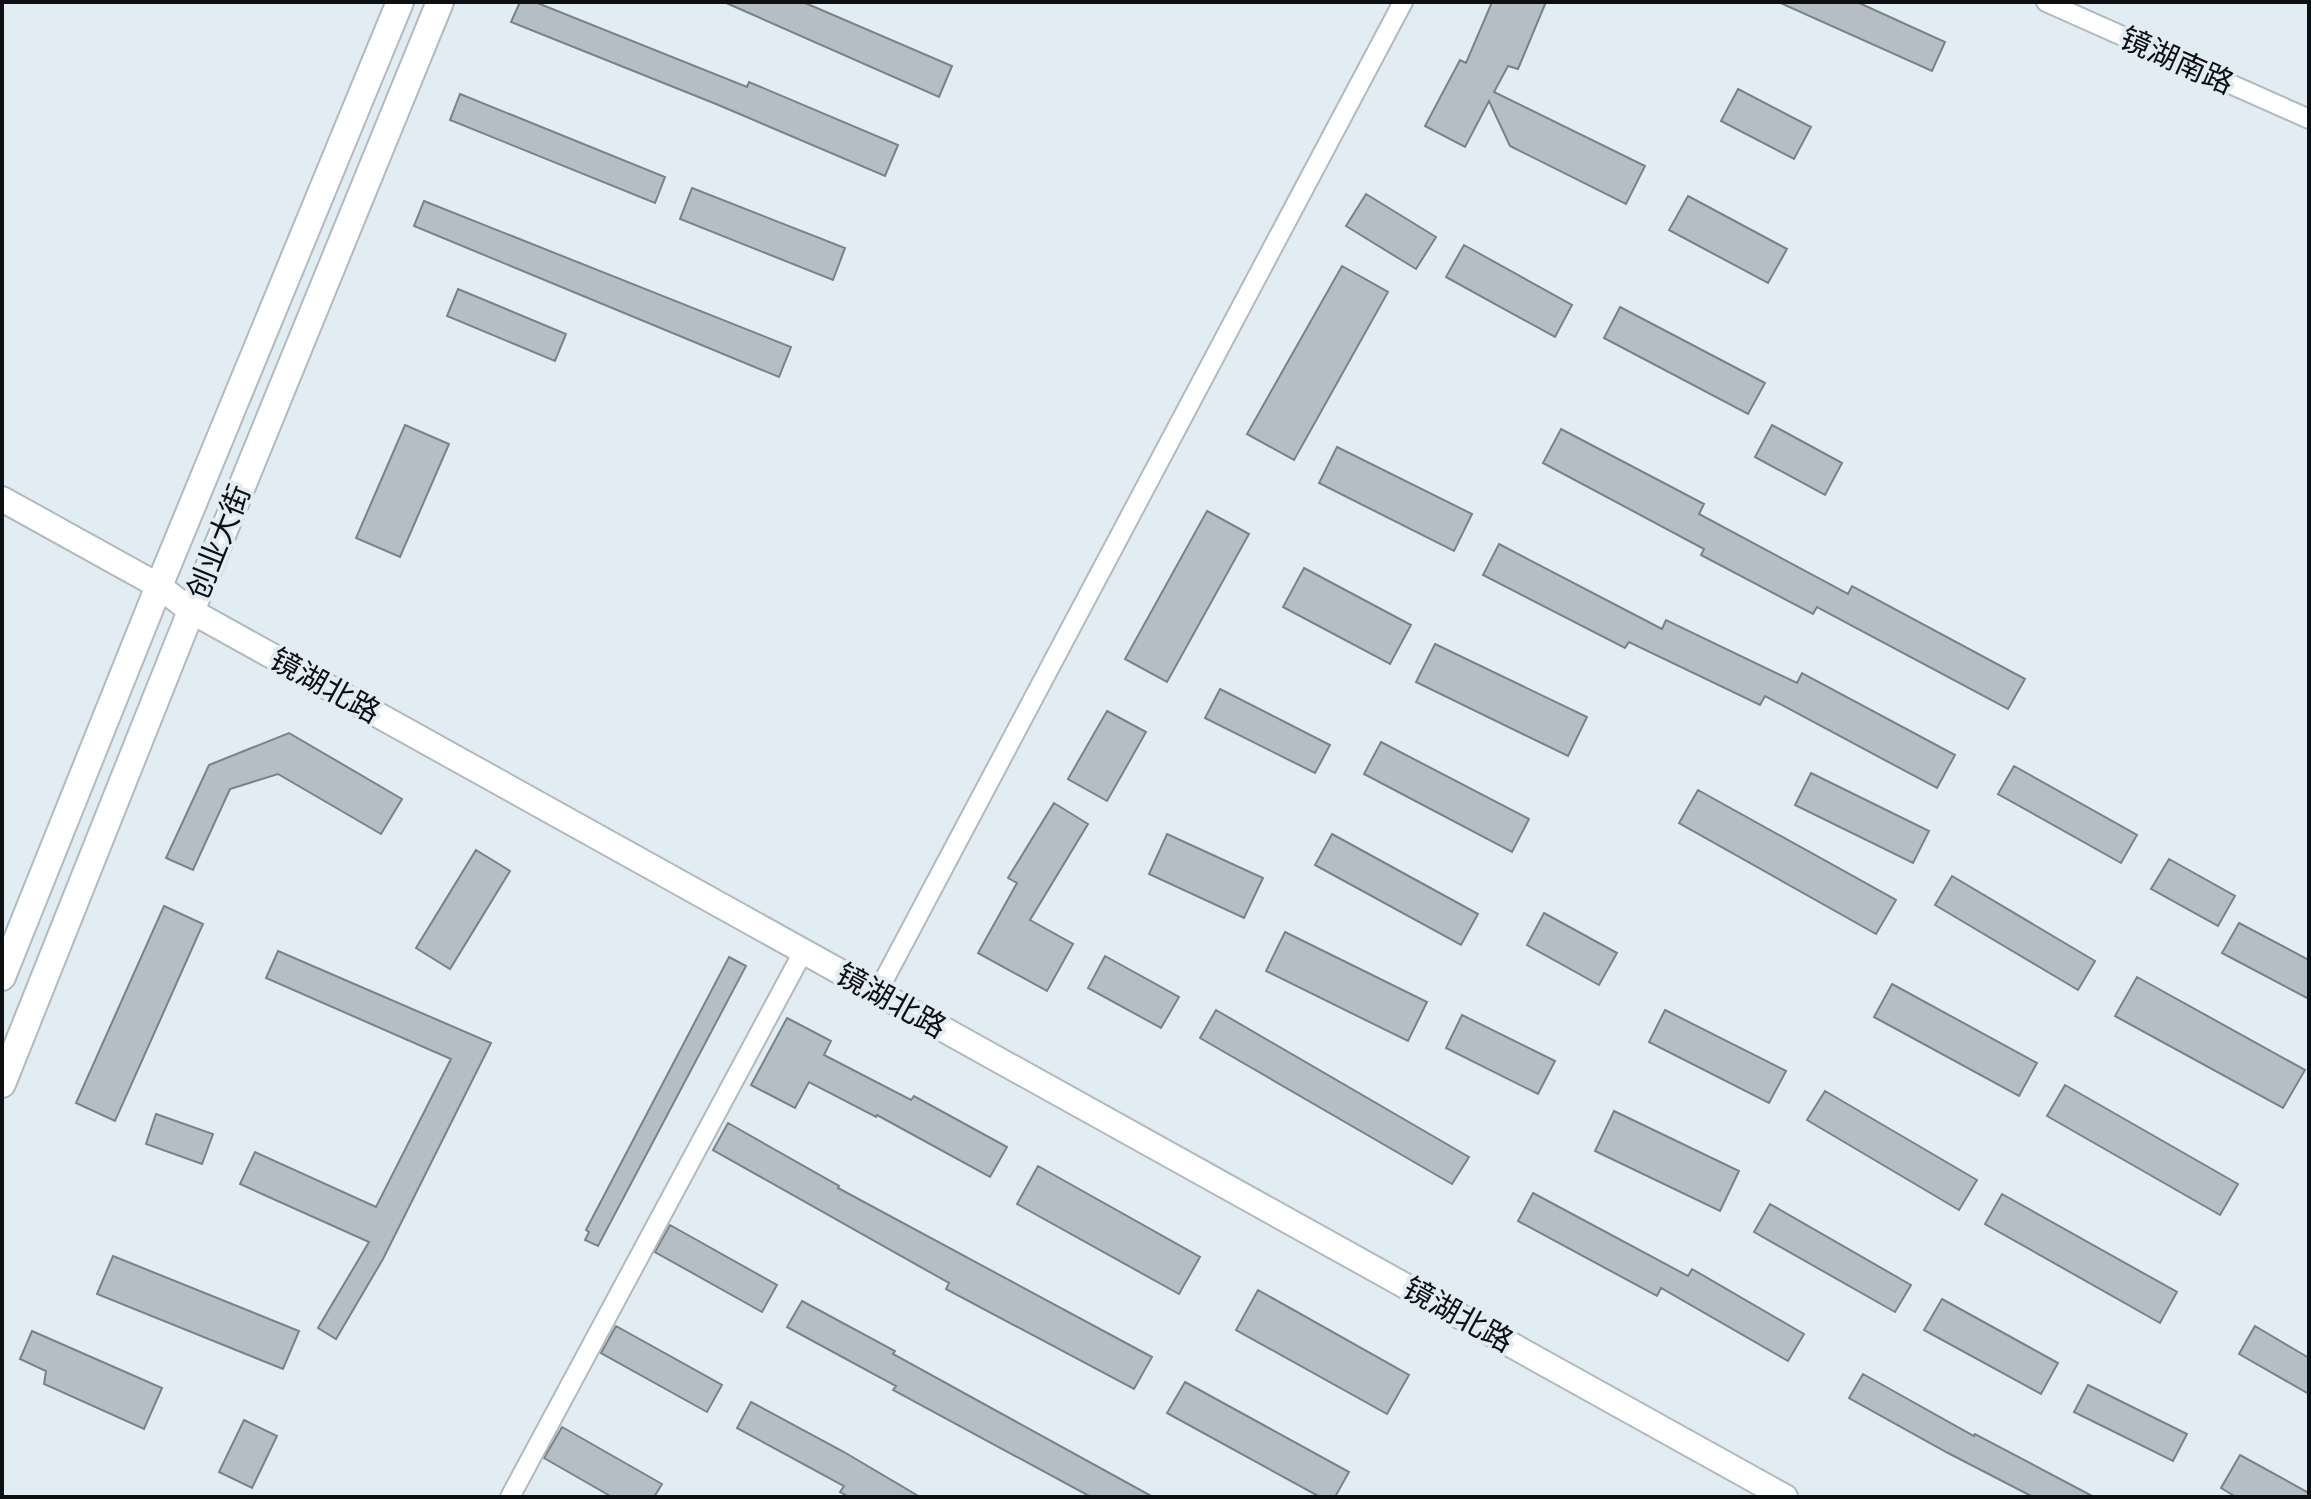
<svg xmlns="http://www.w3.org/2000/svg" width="2311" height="1499" viewBox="0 0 2311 1499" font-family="'Sofia Sans Condensed','Noto Sans SC',sans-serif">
<rect width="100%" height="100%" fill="#e2edf3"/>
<path fill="#b4bec4" stroke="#798288" stroke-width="2" d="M520,2H535L747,87L749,82L898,145L885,176L716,104L511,22Z
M724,2H803L952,66L939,97Z
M1492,2H1546L1518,69L1508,66L1494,92L1645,166L1626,204L1510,146L1489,101L1465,147L1425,126L1460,60L1466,63Z
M1778,2H1857L1945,42L1932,71Z
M1738,89L1811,127L1794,159L1721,121Z
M460,94L665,177L655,203L450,120Z
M692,188L845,248L833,280L680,219Z
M1366,194L1436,237L1416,269L1346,226Z
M1688,196L1787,249L1768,283L1669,230Z
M424,201L791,347L779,377L414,226Z
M1464,245L1572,305L1555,337L1446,277Z
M1342,266L1388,292L1294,460L1247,434Z
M458,289L566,334L555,361L447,316Z
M1620,307L1765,383L1748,414L1604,338Z
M405,425L449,444L400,557L356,538Z
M1772,425L1842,463L1825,495L1755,457Z
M1561,429L1704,504L1699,514L1848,594L1852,586L2025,679L2008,709L1817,607L1813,614L1701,555L1704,549L1543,463Z
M1337,447L1472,514L1454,551L1319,483Z
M1207,511L1249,534L1167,682L1125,659Z
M1499,544L1662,629L1666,620L1797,683L1802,673L1955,755L1937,788L1765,696L1760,705L1629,642L1625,648L1483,575Z
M1304,568L1411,625L1390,664L1283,607Z
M1435,644L1587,717L1568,756L1416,682Z
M1220,689L1330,745L1315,773L1205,718Z
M1107,711L1146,732L1107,801L1068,779Z
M289,733L402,799L381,834L278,774L230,789L193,870L166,858L209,765Z
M1381,742L1529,819L1512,852L1364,774Z
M2014,766L2137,835L2121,863L1998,794Z
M1811,773L1929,831L1913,863L1795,805Z
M1698,790L1896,900L1876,934L1679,823Z
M1054,803L1088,824L1030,920L1073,944L1047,991L978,953L1017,883L1008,878Z
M1167,834L1263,878L1244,918L1149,874Z
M1332,834L1478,914L1461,945L1315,865Z
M476,850L510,871L450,969L416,948Z
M2169,859L2235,896L2218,926L2151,889Z
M1952,876L2095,961L2078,990L1935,905Z
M164,906L203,924L115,1121L76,1103Z
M1544,913L1617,953L1599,985L1527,945Z
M2239,923L2309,960V999L2222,953Z
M1285,932L1427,1002L1408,1041L1266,971Z
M278,951L491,1043L383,1259L336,1339L318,1328L369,1242L240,1184L255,1152L376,1207L451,1059L266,978Z
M1105,956L1179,997L1161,1028L1088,988Z
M729,957L746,966L598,1246L585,1240L589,1232L586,1230Z
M2137,977L2305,1070L2283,1108L2115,1016Z
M1892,984L2037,1063L2019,1096L1874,1017Z
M1216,1010L1469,1157L1452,1184L1200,1038Z
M1665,1010L1786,1071L1769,1103L1649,1042Z
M1462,1015L1555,1061L1538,1094L1446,1048Z
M787,1018L831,1041L824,1055L911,1100L914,1096L1007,1147L990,1177L877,1115L876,1117L809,1082L795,1108L751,1085Z
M2065,1085L2238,1184L2220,1215L2047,1116Z
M1825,1091L1977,1180L1959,1210L1807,1120Z
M1614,1111L1739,1171L1720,1211L1595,1151Z
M156,1114L213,1134L202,1164L146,1144Z
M728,1123L839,1186L838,1188L1152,1357L1134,1389L946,1289L949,1283L713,1150Z
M1038,1166L1200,1257L1179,1294L1017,1204Z
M1533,1193L1688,1276L1692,1269L1804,1334L1788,1361L1661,1288L1657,1296L1518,1221Z
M2002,1194L2177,1292L2160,1323L1985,1224Z
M1770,1204L1911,1285L1895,1312L1754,1232Z
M670,1225L777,1285L762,1312L655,1252Z
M113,1256L299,1331L283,1369L97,1294Z
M1258,1290L1409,1375L1387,1414L1236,1330Z
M1942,1299L2058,1363L2041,1394L1924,1330Z
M802,1301L895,1351L893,1354L1153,1497H1091L893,1390L896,1386L787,1327Z
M616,1326L722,1385L707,1412L601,1353Z
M2255,1326L2309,1358V1394L2239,1354Z
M32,1331L162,1388L144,1429L44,1384L46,1371L20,1359Z
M1863,1374L1974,1436L1975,1434L2094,1497H2033L1948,1453L1849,1398Z
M1185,1382L1349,1472L1335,1497H1320L1167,1413Z
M2088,1385L2187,1434L2173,1461L2074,1412Z
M751,1402L844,1452L920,1497H849L840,1492L844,1486L737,1428Z
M244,1420L277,1436L252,1488L219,1472Z
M562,1427L662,1484L654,1497H612L544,1458Z
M2240,1455L2309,1493V1497H2236L2221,1488Z"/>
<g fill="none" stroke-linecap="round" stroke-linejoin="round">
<g stroke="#b0bac0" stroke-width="22">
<path id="minor" d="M2046,2L2309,119
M877,993L1403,2
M510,1497L803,952"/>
</g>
<g stroke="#b0bac0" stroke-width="28">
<path id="tertiary" d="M2,499L159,586L191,611L1785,1497"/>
</g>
<g stroke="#b0bac0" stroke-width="30">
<path id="secondary" d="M2,977L159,586L400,2
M2,1084L191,611L440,2"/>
</g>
<use href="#minor" stroke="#fff" stroke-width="18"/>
<use href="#tertiary" stroke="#fff" stroke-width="24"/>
<use href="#secondary" stroke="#fff" stroke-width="26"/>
</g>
<g text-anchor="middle" stroke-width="8" stroke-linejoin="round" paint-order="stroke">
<g font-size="30" fill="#0d1012" stroke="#e2edf3">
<text transform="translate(2177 61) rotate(24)" y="10">镜湖南路</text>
<text transform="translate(219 542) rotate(-68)" y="10">创业大街</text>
<text transform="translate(325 686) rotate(29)" y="10">镜湖北路</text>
<text transform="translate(891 1001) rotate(29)" y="10">镜湖北路</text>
<text transform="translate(1458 1315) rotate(29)" y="10">镜湖北路</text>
</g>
</g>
<rect width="2311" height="1499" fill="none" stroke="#0d1012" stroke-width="8"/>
</svg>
